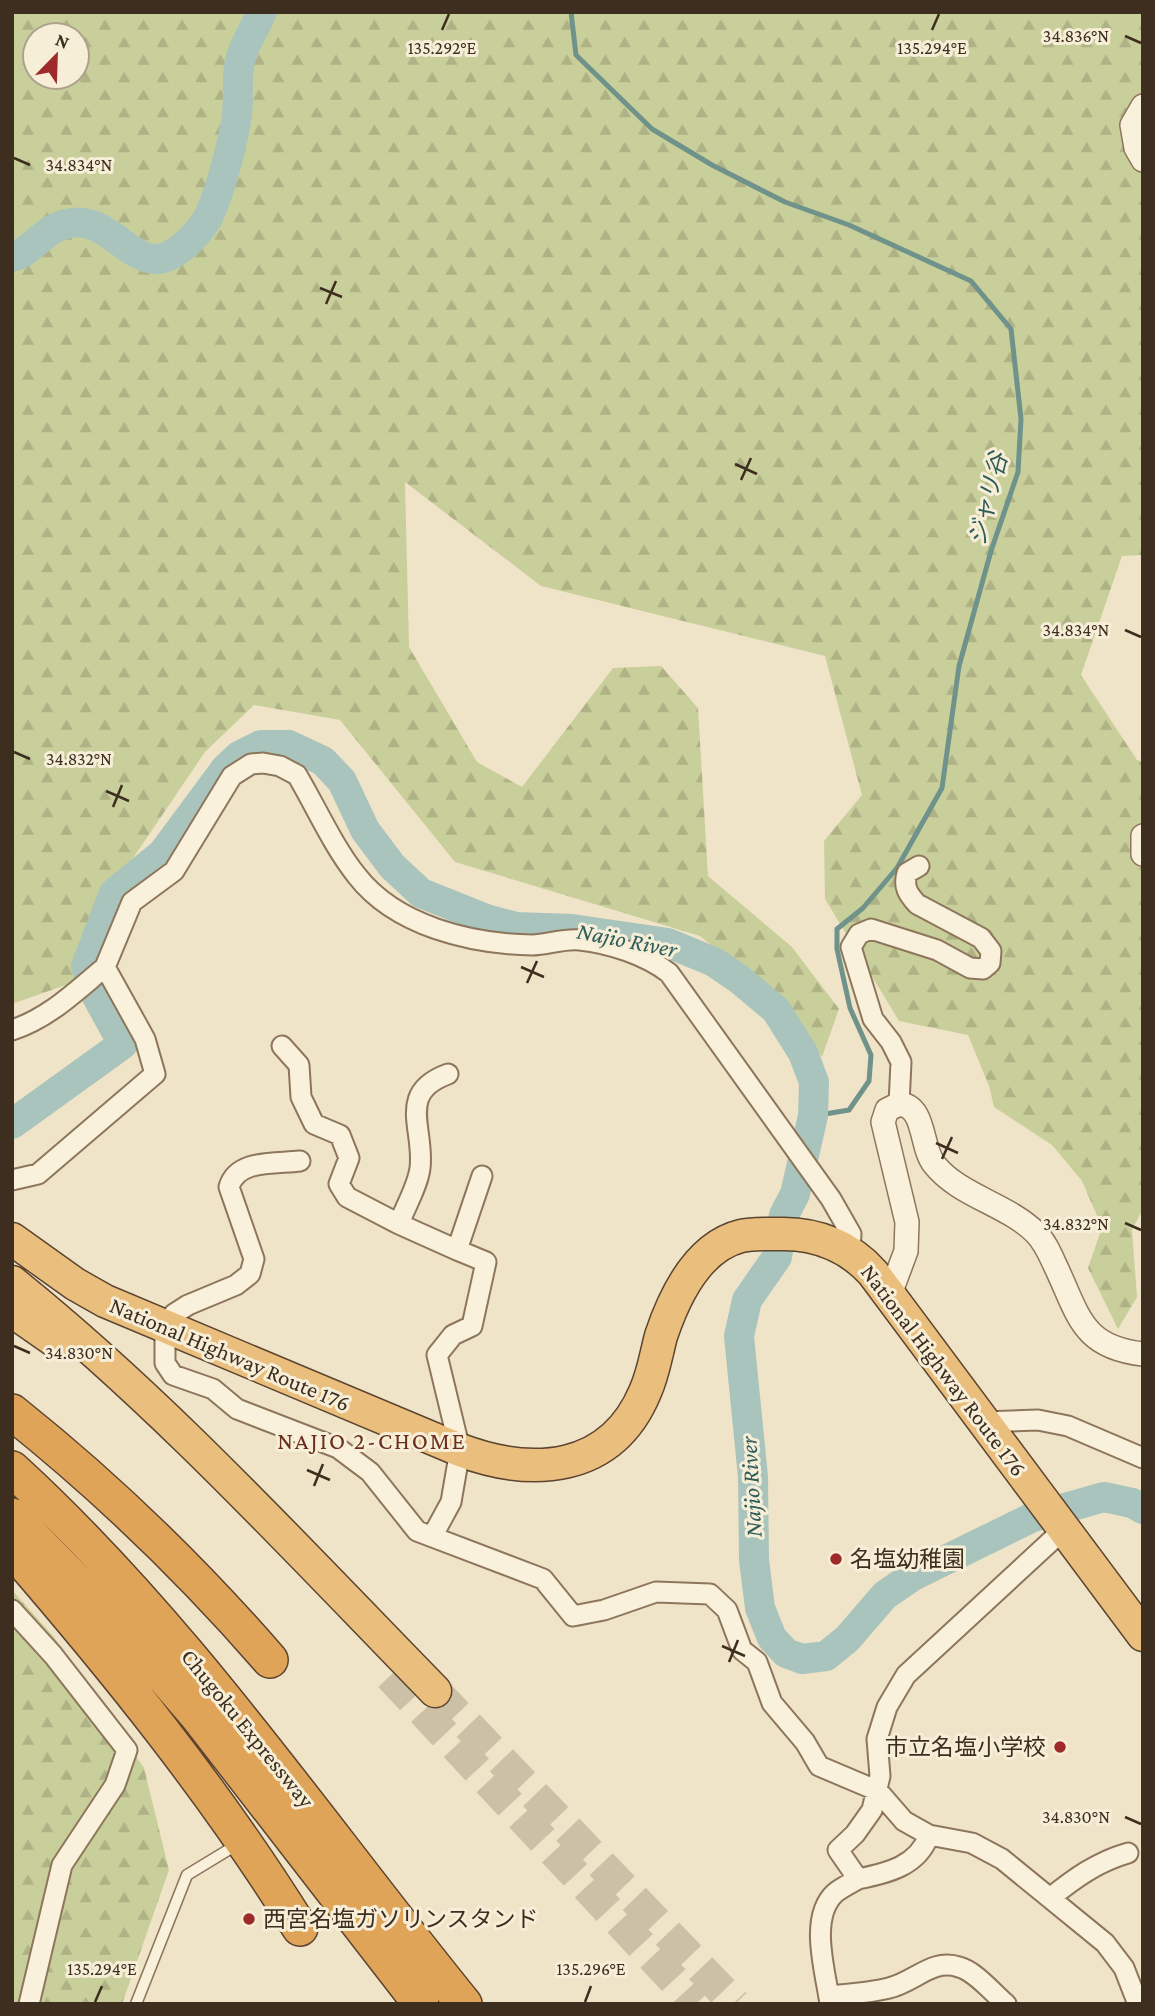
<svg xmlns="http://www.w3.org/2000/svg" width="1155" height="2016" viewBox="0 0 1155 2016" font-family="'Crimson Pro','Noto Sans JP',serif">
<defs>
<pattern id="forest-firs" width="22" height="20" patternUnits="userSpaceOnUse" patternTransform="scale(1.75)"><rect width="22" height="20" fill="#c9cf9b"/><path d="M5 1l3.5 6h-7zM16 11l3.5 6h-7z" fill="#aeb285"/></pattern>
</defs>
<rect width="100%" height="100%" fill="#f0e4c8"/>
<path fill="url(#forest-firs)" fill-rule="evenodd" d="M12,12H1143V555L1122,556L1081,675L1137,760L1143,762V1209L1132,1230L1137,1297L1118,1329L1088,1268L1102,1227L1082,1181L1052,1145L994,1107L989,1086L968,1035L899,1021L825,899L824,841L862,795L825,656L541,586L405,482L409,647L477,762L522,787L613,668L661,666L698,708L708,876L792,947L839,1009L822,1057L767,991L700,936L455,862L340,720L254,705L205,752L108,895L77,981L12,1004ZM35,35H77V77H35Z
M12,1590L54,1637L144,1768L169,1870L122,2004H12Z"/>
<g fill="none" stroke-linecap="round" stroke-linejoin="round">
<path stroke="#6f938a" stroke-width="5" d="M571,12L576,55L652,129L712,165L785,202L849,225L971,281L1011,329L1021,419L1018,472L991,551L959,666L942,788L897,868L863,908L837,929V949L850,1008L871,1055L869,1081L849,1110L813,1116"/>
<path stroke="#a9c4bc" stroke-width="30" d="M12,257C32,252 42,230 66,224C106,214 127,260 157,259C177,258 204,229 211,211C221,188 234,139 237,114C239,97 236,77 240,61C244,44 255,28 262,12
M12,1124L123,1044L95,993L86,966L114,893L163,853L226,768L239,756L261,745H289L323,761L342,781L365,830L392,866L421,893L486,919L516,927L572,929L668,943L714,962L739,979L776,1010L803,1053L814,1082L813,1116L795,1194L784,1215L777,1257L747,1300L739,1336L753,1477L754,1560L760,1608L772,1638L786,1653L802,1659L826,1656L847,1639L885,1595L913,1576L1033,1517L1104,1497L1132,1503L1143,1509"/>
<path stroke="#ccc0a6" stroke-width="32" stroke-dasharray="32 16" stroke-linecap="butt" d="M390,1676L696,2004
M435,1691L735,2004"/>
<g stroke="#8d765c" stroke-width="13">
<path id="service" d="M136,2004L187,1875L238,1844"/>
</g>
<g stroke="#8d765c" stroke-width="23">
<path id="minor" d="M12,1030C49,1018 76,991 105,967
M282,1046L299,1065L301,1097L314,1124L340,1135L349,1158L339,1184L347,1197L399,1224
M448,1074C396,1093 425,1129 420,1168C418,1186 405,1207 399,1224L457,1250
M899,1104L901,1062L891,1042L873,1019L851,947L859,934L871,929L937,950L970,968L983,969L990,963L991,951L981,938L917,904C908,894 903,887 907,873L919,866
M300,1161C275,1164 237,1159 229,1187L254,1259L250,1274L236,1285L188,1305L174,1314L165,1328V1363L173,1375L213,1389L237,1409L338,1448L370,1472L417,1531L543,1579L573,1616L604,1610L656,1592L710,1594L727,1610L742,1650L757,1662L772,1703L805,1742L819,1766L878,1791L904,1821L929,1835L972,1843L1002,1859L1105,1943L1124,1968L1138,2004
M12,1180L38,1174L155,1074L145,1039L105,967L132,902L174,871L232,776L251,764L263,763L280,766L297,775C316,807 333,846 357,876C396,926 471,944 532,945C547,945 564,938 580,940C609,943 646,955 669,973L831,1199L851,1234L850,1252
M983,1422L1038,1420L1068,1426L1143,1458
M432,1537L451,1502L460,1450L437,1355L453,1335L472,1326L486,1262L457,1250L482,1176
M12,1610L53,1655L127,1750L115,1785L62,1865L29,2004
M858,1879C888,1873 918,1866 929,1835
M1050,1898C1075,1878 1097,1862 1128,1853
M829,1996C850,1994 869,1993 889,1988C915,1982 932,1958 959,1967C975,1971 993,1993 1006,2004
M830,2004C826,1973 808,1918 835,1893C841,1888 851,1883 858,1879L838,1850L855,1834L872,1810L880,1776L877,1739L887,1707L906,1675L1063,1530"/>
</g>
<g stroke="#8d765c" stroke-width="26">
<path id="tertiary" d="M1143,106L1132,125L1136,148L1143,160
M1143,836V854
M890,1294L906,1251L907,1222L883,1122L887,1110L899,1104C926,1106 920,1146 934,1164C959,1196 1007,1204 1036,1233C1045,1242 1050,1254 1055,1265C1079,1315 1081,1347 1143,1354"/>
</g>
<g stroke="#5b4430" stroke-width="35">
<path id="trunk" d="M12,1239L75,1284L105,1301L460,1450C532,1477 611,1473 645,1392C653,1375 656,1355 661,1336C674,1297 697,1247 741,1236C754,1233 771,1234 784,1234C818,1234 850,1247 873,1273L1143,1635
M12,1282C165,1405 298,1551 435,1691
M12,1311L55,1341"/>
</g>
<g stroke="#5b4430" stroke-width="38">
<path id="motorway" d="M12,1412C106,1487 191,1569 270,1660
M12,1469C186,1628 316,1822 464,2004
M12,1516L130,1637L197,1715L421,2004
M12,1549C116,1669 216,1793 300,1928"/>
</g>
<use href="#service" stroke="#faf1dc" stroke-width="10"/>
<use href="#minor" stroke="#faf1dc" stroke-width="19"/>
<use href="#tertiary" stroke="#faf1dc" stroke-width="23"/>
<use href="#trunk" stroke="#eabe7c" stroke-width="32"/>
<use href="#motorway" stroke="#e0a458" stroke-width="35"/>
</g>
<path fill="none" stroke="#3d2e20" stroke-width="2.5" d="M442,30L449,14M932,30L939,14M1125,36L1141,43M14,158L30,165M320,288L342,297M326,304L336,281M735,464L757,474M741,480L751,458M1125,630L1141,637M14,752L30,759M106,791L129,801M113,807L122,785M521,967L544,977M527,983L537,961M936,1143L958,1153M942,1159L952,1137M1125,1223L1141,1230M14,1346L30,1353M307,1470L330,1480M314,1486L323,1464M722,1646L745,1656M729,1662L738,1640M1125,1817L1141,1824M95,2002L102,1986M585,2002L591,1986"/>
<g fill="#9e2a2b" stroke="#f7eed8" stroke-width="2.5">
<circle cx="836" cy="1559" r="7"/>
<circle cx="1060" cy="1747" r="7"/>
<circle cx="249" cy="1919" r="7"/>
</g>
<g text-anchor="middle" stroke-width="6" stroke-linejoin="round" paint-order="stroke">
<g font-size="23" fill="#3d2e20" stroke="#f7eed8">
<text transform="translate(230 1354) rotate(23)" y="8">National Highway Route 176</text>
<text transform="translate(944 1370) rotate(53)" y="8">National Highway Route 176</text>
<text transform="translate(248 1728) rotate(51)" y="8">Chugoku Expressway</text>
</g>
<g font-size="23" fill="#3d2e20" stroke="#f7eed8" text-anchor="start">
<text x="850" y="1567">名塩幼稚園</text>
<text x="1046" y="1755" text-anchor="end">市立名塩小学校</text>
<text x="263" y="1927">西宮名塩ガソリンスタンド</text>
</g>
<g font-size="24" font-style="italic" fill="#2f5d5a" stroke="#f7eed8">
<text transform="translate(988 499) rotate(-76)" y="8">ジャリ谷</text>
<text transform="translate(627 940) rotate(11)" y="8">Najio River</text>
<text transform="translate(751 1487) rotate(-93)" y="8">Najio River</text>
</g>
<g font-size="24" letter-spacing="2" fill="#6b2e1e" stroke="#f7eed8">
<text x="372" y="1449">NAJIO 2-CHOME</text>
</g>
</g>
<g font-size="18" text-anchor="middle" fill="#3d2e20" stroke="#f7eed8" stroke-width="6" stroke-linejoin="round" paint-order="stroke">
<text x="1076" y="42">34.836°N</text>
<text x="442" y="54">135.292°E</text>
<text x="932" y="54">135.294°E</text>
<text x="79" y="171">34.834°N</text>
<text x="1076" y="636">34.834°N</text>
<text x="79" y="765">34.832°N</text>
<text x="1076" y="1230">34.832°N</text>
<text x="79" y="1359">34.830°N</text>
<text x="1076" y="1823">34.830°N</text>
<text x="102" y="1975">135.294°E</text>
<text x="591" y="1975">135.296°E</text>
</g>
<rect width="1155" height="2016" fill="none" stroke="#3d2e20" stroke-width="28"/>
<g transform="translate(56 56) rotate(23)"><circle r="33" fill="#f7eed8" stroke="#ada18e" stroke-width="2"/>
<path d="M0-5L12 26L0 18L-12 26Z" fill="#9e2a2b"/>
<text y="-10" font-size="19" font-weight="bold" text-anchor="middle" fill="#3d2e20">N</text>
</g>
</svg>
